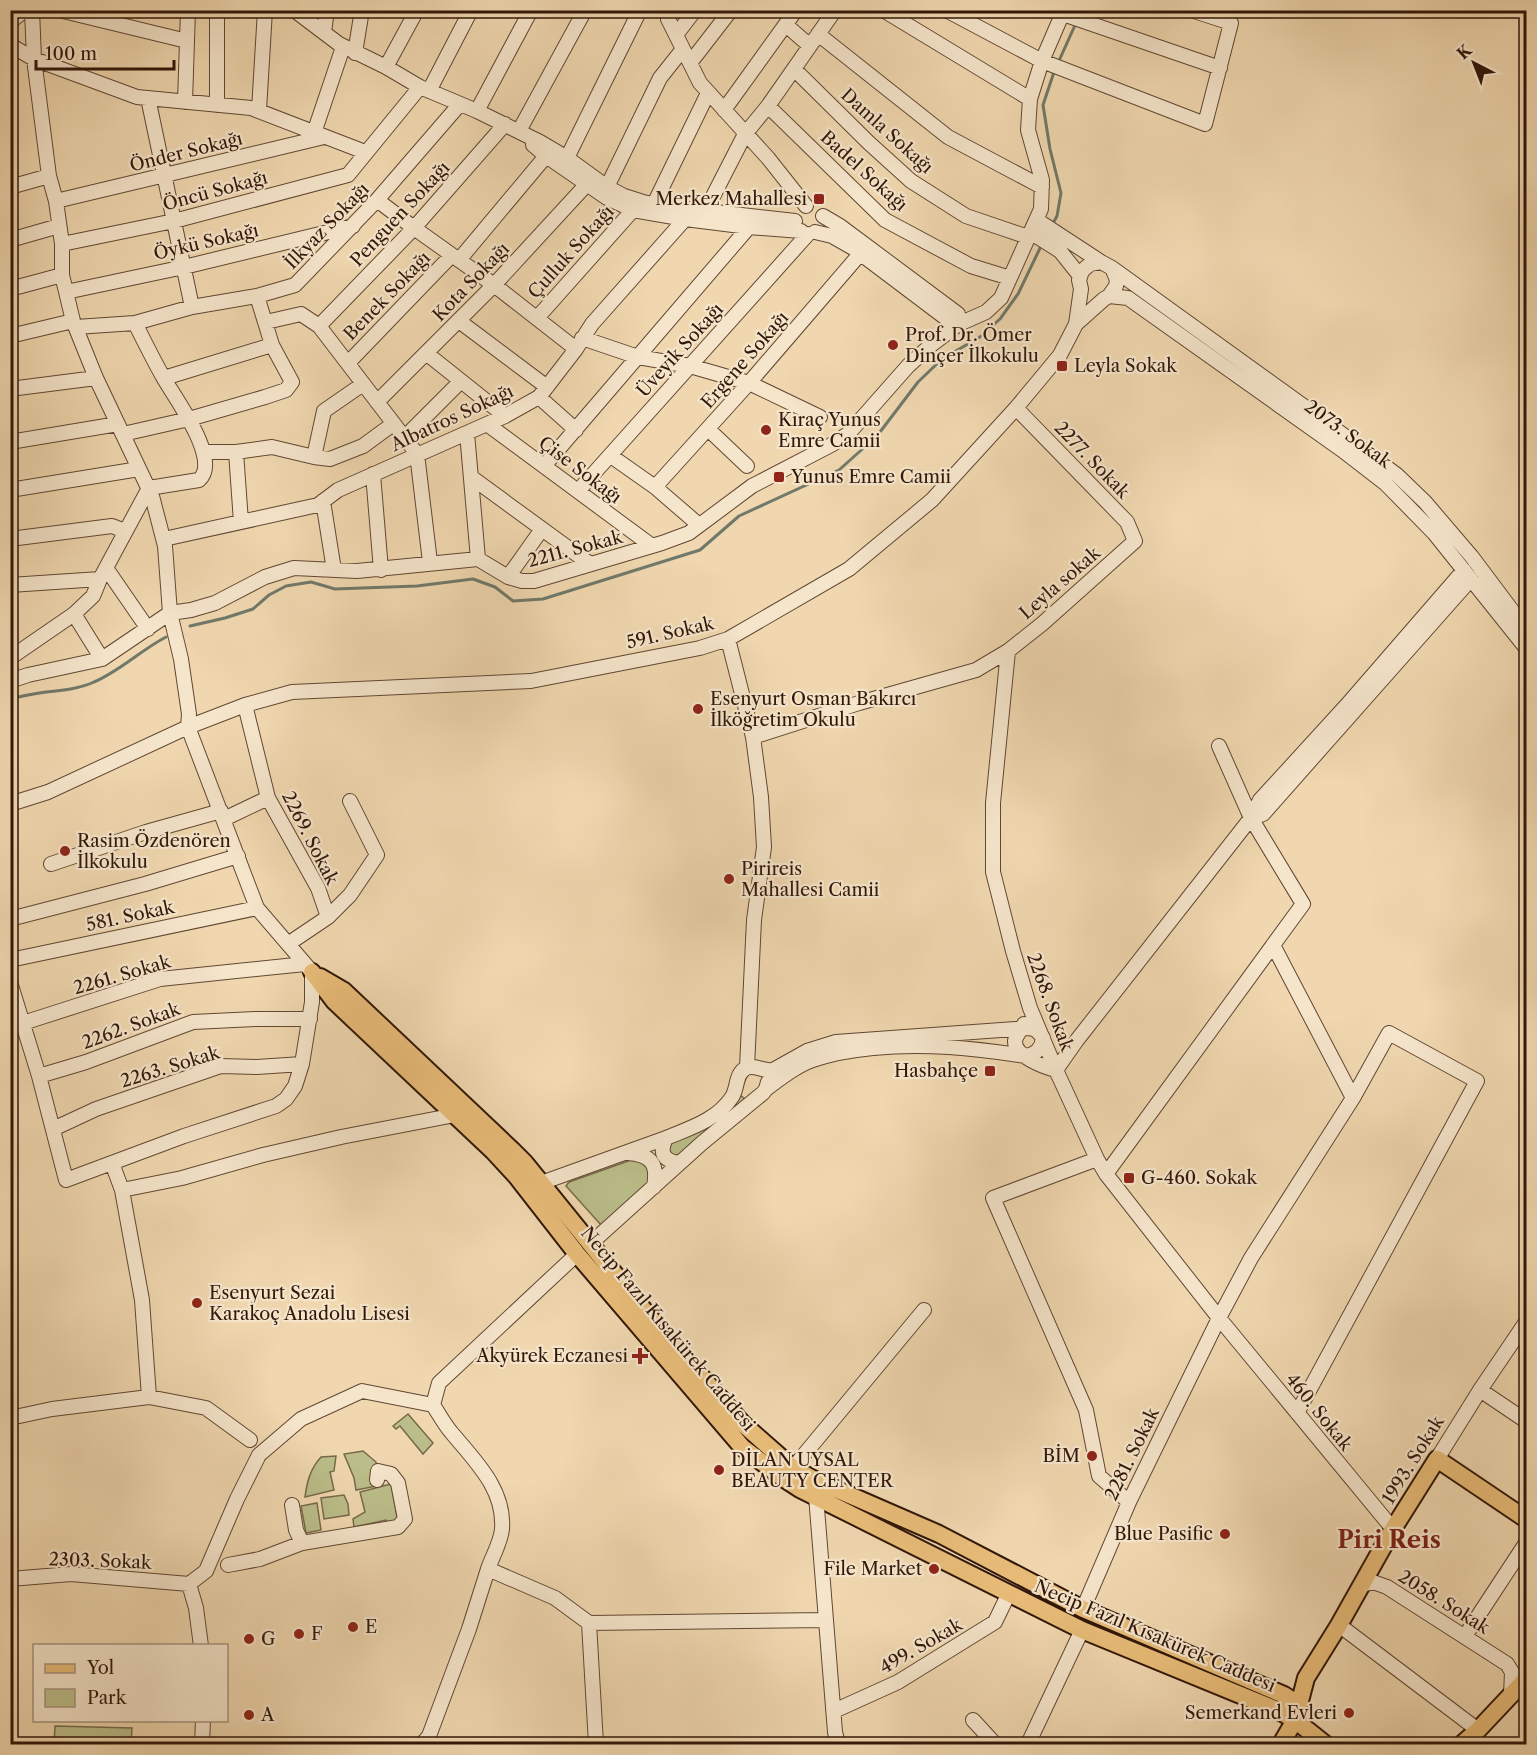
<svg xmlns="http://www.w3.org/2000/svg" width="1537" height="1755" viewBox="0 0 1537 1755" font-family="'Libre Caslon Text',serif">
<rect width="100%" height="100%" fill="#f0d7af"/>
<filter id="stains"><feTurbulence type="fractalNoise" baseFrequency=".00333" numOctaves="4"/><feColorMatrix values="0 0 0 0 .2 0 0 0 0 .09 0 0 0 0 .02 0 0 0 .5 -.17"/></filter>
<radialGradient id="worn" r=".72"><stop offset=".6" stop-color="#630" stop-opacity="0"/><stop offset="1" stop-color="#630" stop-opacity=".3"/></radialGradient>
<path fill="#bbbe8a" stroke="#766a4a" stroke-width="1.5" d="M740,1095L745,1099L677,1157L669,1154V1144C697,1133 727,1125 740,1095Z
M631,1160C649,1159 649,1168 649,1184L601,1225L566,1186L569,1182Z
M408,1414L433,1443L423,1454L400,1426L396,1429L393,1426Z
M363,1451L376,1462L377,1486L356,1490L354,1478L344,1454Z
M336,1456L334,1471L330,1472L334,1490L305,1497C307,1482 310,1469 321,1457Z
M391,1484L398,1522L388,1524L386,1520L354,1527L353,1519L365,1512L360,1492Z
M344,1495L348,1504L349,1515L324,1519L321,1498Z
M317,1503L321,1530L306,1533L301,1506Z
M55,1726L132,1728L131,1744H54Z"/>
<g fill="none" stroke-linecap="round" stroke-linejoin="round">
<path stroke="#70796a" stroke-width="3" d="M1058,63L1076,23
M1052,225L1057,216L1061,193L1050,149L1043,105L1055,69
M190,626L225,618L253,609L269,595L286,586L311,582L335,589L417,586L473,579L495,587L513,601L543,599L700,550L739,516L839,470L877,436L918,382L942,359L980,337L1000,319L1018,294L1042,244
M10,700C37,689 68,694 94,682C120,671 141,650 166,637"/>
<g stroke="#614732" stroke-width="16">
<path id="minor" d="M59,10L187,41
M294,10L339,44L386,67L420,87L477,111L540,142L567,158L607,187L624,196L643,202L663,206L795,221
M667,10L668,19L700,83L768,158L806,206
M883,10L1030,99
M946,10L1042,61L1205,124L1231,23L1191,10
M1051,10L1220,68
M10,22L25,10
M786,25L810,46
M324,32L327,10
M818,34L948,137L1042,187
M676,35L695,10
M10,45L34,59L137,97L251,108L365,152
M355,53L362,10
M690,63L731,10
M386,67L417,10
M794,69L869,143L911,181L966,216L1028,237
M429,91L471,10
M148,98L192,307
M185,102L188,10
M217,105V10
M768,106L885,220L971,266L1010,278
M259,110L265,10
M724,110L796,10
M477,111L531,10
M519,131L585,10
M314,133L343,47
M533,145L546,156L607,198L633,210L685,219L749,227L801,231
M567,158L640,10
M10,187L49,176
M607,187L660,78L683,49
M377,200L414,228L494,285L576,349
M56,201L324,137
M654,204L708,93
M706,210L745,134L768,106L835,10
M823,216L840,226L958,314L959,324
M1037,220L1101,262L1112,268L1117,280L1116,286L1109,296L1104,299L1076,324
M815,232L832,236L853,248L951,322L959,324
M1030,232L1060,251L1080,276
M10,240L59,226
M62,244L174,221L348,175L420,87
M459,260L546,156
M1112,268L1327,423L1397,475L1425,502L1472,557L1526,629
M10,289L62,275
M66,292L184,267L353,226
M1109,296L1128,298L1342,450L1386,484L1434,533L1526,648
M537,318L633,210
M459,321L547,387
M266,322L301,314L319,326L417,454L430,562
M319,326L414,228L505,124
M76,327L135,323L192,307L257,296L295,285L377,200L460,104
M10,336L73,321
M582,338L638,357L690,366L749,383L820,417
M426,353L505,416
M348,363L452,255
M164,378L272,345
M10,389L96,378
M539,397L576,430
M377,402L494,285L587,184
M487,424L652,546
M708,429L747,466
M467,433L478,559
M123,434L189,419L265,397L286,390L292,382L272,345L257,296
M404,438L461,381
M10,442L118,424
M203,452H236
M611,456L655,487L699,525
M314,457L324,411L363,384
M544,466L749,227
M373,474L381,570
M471,477L590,564
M655,487L749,383L860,254
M10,490L139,469
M578,491L808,234
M323,501L334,570
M241,522L236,452L272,447L314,457L330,459L363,446L393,424
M10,539L112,526L125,531
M164,539L318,505L338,490L505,416L539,397L576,349L592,324L685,219
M106,568L148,629
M508,577L542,529
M10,585L100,579
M74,614L102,659
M728,639L753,737L761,797L764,847L754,920L747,1067
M1008,651L993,803V872L1013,951L1030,1008L1056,1070L1097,1159L1106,1174L1219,1318L1393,1529
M10,658L74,614L93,596L100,579L149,488L199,480C222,460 174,397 163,377C153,359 144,341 135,323
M10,681L28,675L102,659L170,613L191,610L215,603L265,577L294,568L357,571L478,559L508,577L522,581H534L662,543L689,533L752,486L831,445L848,434L908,366L930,346L959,324L986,312L1001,298L1041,209L1042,180L1028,130L1030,99L1042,61L1064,10
M245,705L268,798L318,888L328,917
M753,737L859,703L976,670L1008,651L1042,624L1135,541L1127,522L1016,408
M1219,746L1251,818L1303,904L1273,945
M10,804L48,792L188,727L245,705L292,692L531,681L700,648L728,639L849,569L932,500L1016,408L1060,355L1076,324L1081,289L1079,280L1082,271L1090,264L1101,262
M1251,818L1263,814L1471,579
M224,819L268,798
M51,864L146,832L221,811
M10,919L145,884L238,856
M288,944L328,917L350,895L377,855L350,801
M10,960L257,908
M10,982L39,1076L66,1180L184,1136L276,1106L286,1099L295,1086L302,1064L312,1002V972L257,908L188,727L189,714L181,659L170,613L165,546L152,496L96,378L73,321L62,275V244L56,201L49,176L34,59L32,10
M23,1023L160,979L305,964
M1024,1024C1022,1030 1016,1034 1015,1041C1014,1056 1044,1067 1056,1070
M1056,1070L1077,1040L1251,818L1260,800L1346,706L1464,570
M39,1076L86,1062L193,1022L255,1019H310
M766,1089C781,1078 796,1066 813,1060C833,1053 852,1050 873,1048C925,1043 973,1048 1025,1056C1036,1055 1042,1048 1043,1038
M53,1129L96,1109L221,1066L257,1067L302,1064
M628,1153C652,1155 658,1164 654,1187
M1097,1159L993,1198L1086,1410L1099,1476L1129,1502
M112,1163L122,1190L142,1300L149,1397
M680,1163C663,1161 659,1153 666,1138C690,1128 717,1120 732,1097C738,1088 735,1074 746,1068C755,1064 763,1072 773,1070L807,1051L836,1042L1027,1028L1035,1029L1042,1036
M541,1183L666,1138
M122,1190L182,1178L263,1155L341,1137L455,1115
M590,1244L702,1143L763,1093L766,1089L768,1082
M577,1254L439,1383L433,1405C439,1414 444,1424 451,1432C475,1461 505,1489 502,1529C501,1542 492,1557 488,1569L555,1598L589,1623L596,1744
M1480,1390L1526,1421
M1297,1413L1477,1081L1389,1033L1353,1098
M10,1418L52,1409L149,1397L206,1408L250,1440
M1437,1459L1480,1390L1526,1322
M793,1468L924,1310
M816,1496L835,1732L838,1744
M302,1543L398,1527L405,1519L398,1483L391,1474L378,1471L377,1480
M228,1565L260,1559L302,1543L296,1530L292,1505
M10,1579L71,1574L189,1584
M189,1584L206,1571L237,1499L259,1455L301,1419L362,1391L433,1405
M189,1584L196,1608L201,1646
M1362,1585L1373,1582L1387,1587L1507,1664L1512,1672L1511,1695
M1083,1609L1129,1502L1219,1318L1251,1258L1353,1098L1273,945L1106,1174
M589,1623L825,1620
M1339,1625L1478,1730
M1465,1636L1526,1543
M834,1711L898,1682L995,1622L1009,1593
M973,1720L995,1744
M202,1744L203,1720
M422,1744L429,1736L469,1629L488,1569
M1028,1744L1082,1630"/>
</g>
<g stroke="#311709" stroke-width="20">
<path id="major" d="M312,972L334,1001L494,1152L517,1177L577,1254L742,1447L780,1476L800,1489L1082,1630L1277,1710L1295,1720L1325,1744
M320,977L344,991L512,1150L525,1163L656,1325L743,1424L793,1468L815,1480L939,1534L1083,1609L1284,1695L1299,1705
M1281,1744L1295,1720L1306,1678L1339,1625L1393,1529L1437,1459L1526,1519
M1462,1744L1478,1730L1526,1679"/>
</g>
<use href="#minor" stroke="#f5e5cb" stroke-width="14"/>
<use href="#major" stroke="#e8bc78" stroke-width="16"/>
</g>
<g fill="#8f2418" stroke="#f5e5cb" stroke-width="2">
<rect x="813" y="193" width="12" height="12" rx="3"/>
<circle cx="893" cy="345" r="6"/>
<rect x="1056" y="360" width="12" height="12" rx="3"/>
<circle cx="766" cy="430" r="6"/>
<rect x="773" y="471" width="12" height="12" rx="3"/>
<circle cx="698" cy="709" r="6"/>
<circle cx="65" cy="851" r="6"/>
<circle cx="729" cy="879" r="6"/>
<rect x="984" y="1065" width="12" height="12" rx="3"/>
<rect x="1123" y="1172" width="12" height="12" rx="3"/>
<circle cx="197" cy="1303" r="6"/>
<path d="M637 1347h6v6h6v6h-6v6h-6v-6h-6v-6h6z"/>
<circle cx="1092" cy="1456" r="6"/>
<circle cx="719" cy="1470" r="6"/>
<circle cx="1225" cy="1534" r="6"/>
<circle cx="934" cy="1569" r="6"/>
<circle cx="353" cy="1627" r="6"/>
<circle cx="299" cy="1634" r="6"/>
<circle cx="249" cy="1639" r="6"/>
<circle cx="1349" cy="1713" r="6"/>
<circle cx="249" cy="1715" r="6"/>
</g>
<g text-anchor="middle" stroke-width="4.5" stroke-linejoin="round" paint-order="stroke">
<g font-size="18" fill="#311709" stroke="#f5e5cb">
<text transform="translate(887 131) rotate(42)" y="6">Damla Sokağı</text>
<text transform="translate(186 152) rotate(-14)" y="6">Önder Sokağı</text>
<text transform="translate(864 171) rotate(42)" y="6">Badel Sokağı</text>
<text transform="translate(215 191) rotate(-15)" y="6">Öncü Sokağı</text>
<text transform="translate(400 214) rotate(-47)" y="6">Penguen Sokağı</text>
<text transform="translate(327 226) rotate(-46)" y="6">İlkyaz Sokağı</text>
<text transform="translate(206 242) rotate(-13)" y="6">Öykü Sokağı</text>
<text transform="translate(571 252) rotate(-48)" y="6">Çulluk Sokağı</text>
<text transform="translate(471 282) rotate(-46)" y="6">Kota Sokağı</text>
<text transform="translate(387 296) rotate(-46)" y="6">Benek Sokağı</text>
<text transform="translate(680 350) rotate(-48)" y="6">Üveyik Sokağı</text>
<text transform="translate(745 360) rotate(-49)" y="6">Ergene Sokağı</text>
<text transform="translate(452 418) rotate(-25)" y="6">Albatros Sokağı</text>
<text transform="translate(1348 434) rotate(36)" y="6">2073. Sokak</text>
<text transform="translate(1092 460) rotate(46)" y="6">2277. Sokak</text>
<text transform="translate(580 470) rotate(37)" y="6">Çise Sokağı</text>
<text transform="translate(575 549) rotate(-15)" y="6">2211. Sokak</text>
<text transform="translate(1060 583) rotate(-41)" y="6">Leyla sokak</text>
<text transform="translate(670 633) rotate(-13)" y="6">591. Sokak</text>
<text transform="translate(310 838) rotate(63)" y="6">2269. Sokak</text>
<text transform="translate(130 916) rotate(-12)" y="6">581. Sokak</text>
<text transform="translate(122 975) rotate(-16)" y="6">2261. Sokak</text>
<text transform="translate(1050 1002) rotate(70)" y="6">2268. Sokak</text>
<text transform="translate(131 1026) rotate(-20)" y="6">2262. Sokak</text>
<text transform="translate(170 1067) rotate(-17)" y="6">2263. Sokak</text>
<text transform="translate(668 1329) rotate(50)" y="6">Necip Fazıl Kısakürek Caddesi</text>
<text transform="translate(1319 1412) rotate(51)" y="6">460. Sokak</text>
<text transform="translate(1132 1454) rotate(-64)" y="6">2281. Sokak</text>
<text transform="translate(1413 1460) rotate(-58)" y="6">1993. Sokak</text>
<text transform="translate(100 1561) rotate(2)" y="6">2303. Sokak</text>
<text transform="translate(1444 1602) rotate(32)" y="6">2058. Sokak</text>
<text transform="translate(1155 1636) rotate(23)" y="6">Necip Fazıl Kısakürek Caddesi</text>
<text transform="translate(921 1646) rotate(-30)" y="6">499. Sokak</text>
</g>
<g font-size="18" fill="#311709" stroke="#f5e5cb" text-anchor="start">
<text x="807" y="205" text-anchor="end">Merkez Mahallesi</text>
<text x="905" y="341">Prof. Dr. Ömer<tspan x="905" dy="21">Dinçer İlkokulu</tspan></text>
<text x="1074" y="372">Leyla Sokak</text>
<text x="778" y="426">Kıraç Yunus<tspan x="778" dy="21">Emre Camii</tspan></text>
<text x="791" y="483">Yunus Emre Camii</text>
<text x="710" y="705">Esenyurt Osman Bakırcı<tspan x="710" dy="21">İlköğretim Okulu</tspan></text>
<text x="77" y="847">Rasim Özdenören<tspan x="77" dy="21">İlkokulu</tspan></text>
<text x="741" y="875">Pirireis<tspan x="741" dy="21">Mahallesi Camii</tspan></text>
<text x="978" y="1077" text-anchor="end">Hasbahçe</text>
<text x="1141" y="1184">G-460. Sokak</text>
<text x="209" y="1299">Esenyurt Sezai<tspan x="209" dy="21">Karakoç Anadolu Lisesi</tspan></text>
<text x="628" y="1362" text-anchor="end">Akyürek Eczanesi</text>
<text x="1080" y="1462" text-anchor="end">BİM</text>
<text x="731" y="1466">DİLAN UYSAL<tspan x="731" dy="21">BEAUTY CENTER</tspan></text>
<text x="1213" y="1540" text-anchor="end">Blue Pasific</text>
<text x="922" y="1575" text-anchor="end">File Market</text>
<text x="365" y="1633">E</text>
<text x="311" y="1640">F</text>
<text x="261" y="1645">G</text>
<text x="1337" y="1719" text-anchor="end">Semerkand Evleri</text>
<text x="261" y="1721">A</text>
</g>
<g font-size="24" font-weight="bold" fill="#7a1f14" stroke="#f5e5cb">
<text x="1389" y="1548">Piri Reis</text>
</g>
</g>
<rect width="1537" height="1755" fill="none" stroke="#f0d7af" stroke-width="36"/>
<rect x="12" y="12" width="1513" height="1731" fill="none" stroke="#311709" stroke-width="3"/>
<rect x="18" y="18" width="1501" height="1719" fill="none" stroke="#311709" stroke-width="1.5"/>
<rect x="33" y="1644" width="195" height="78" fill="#f5e5cb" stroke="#a7937d" stroke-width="1.5"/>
<rect x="45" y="1664" width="30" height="9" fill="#e8bc78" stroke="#a7937d" stroke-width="1.5"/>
<text x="87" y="1674" font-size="18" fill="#311709">Yol</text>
<rect x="45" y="1689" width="30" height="18" fill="#bbbe8a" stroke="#a7937d" stroke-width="1.5"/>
<text x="87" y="1704" font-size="18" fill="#311709">Park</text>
<g transform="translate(1474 63) rotate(318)" stroke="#f5e5cb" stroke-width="4.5" paint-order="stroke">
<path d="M0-4.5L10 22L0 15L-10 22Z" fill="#311709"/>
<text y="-9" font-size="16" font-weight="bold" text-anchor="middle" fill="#311709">K</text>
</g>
<path d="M36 60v9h138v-9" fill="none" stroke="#311709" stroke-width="3"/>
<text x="45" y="60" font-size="18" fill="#311709" stroke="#f5e5cb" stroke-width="4.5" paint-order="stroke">100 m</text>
<rect width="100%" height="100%" filter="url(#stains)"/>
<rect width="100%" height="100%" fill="url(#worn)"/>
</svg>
